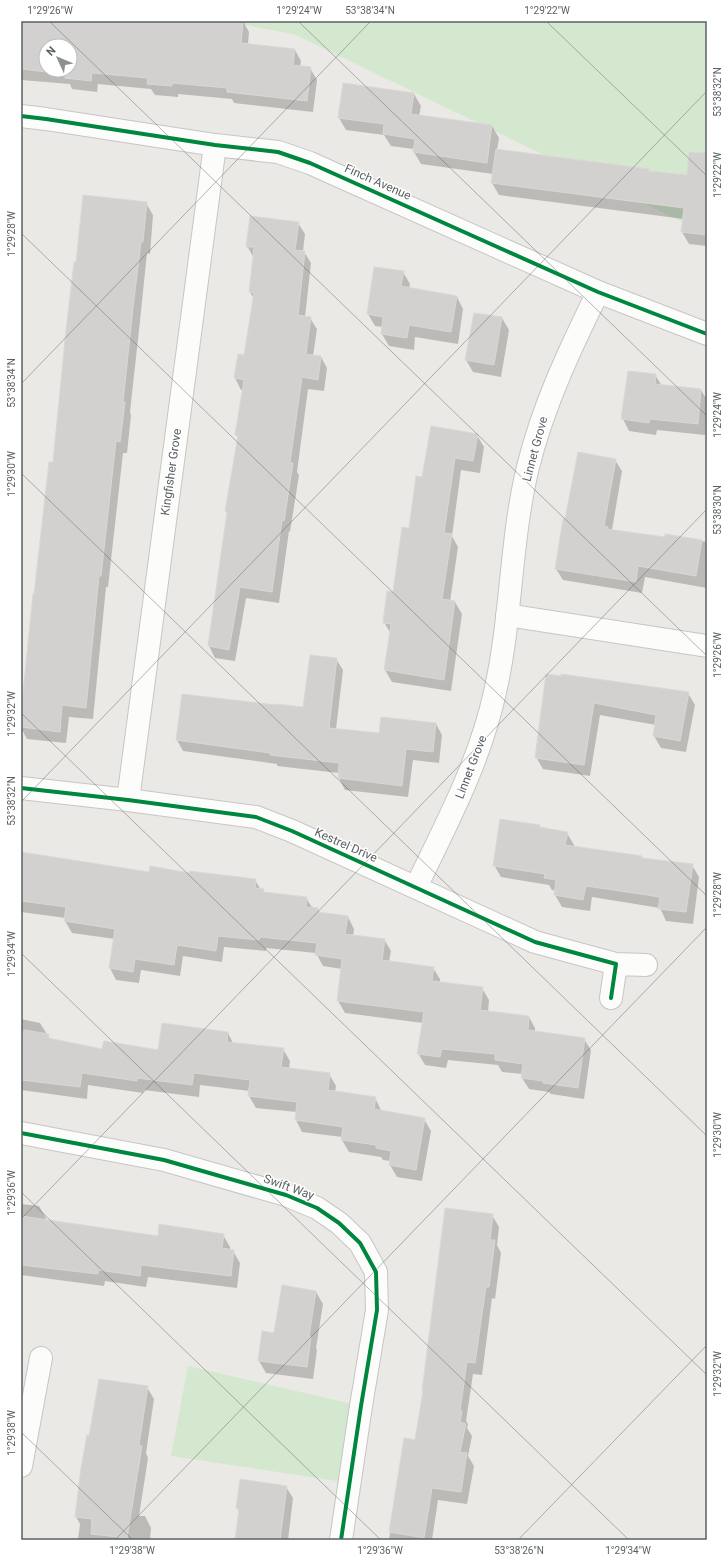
<svg xmlns="http://www.w3.org/2000/svg" width="728" height="1561" viewBox="0 0 728 1561" font-family="Roboto,sans-serif">
<rect width="100%" height="100%" fill="#ebe9e5"/>
<path fill="#d4e8cf" d="M226,21H707V234L296,35Z
M188,1366L361,1406L350,1483L171,1456Z"/>
<path fill="#0003" fill-rule="evenodd" d="M21,21H243L249,32L248,44L295,50L301,61L300,67L310,68L317,80L313,112L234,103L232,99L178,94V97L155,95L151,89L98,84L97,92L72,89L70,84L21,80ZM46,46H70V70H46Z
M414,94L421,106L419,116L492,126L499,138L497,150L650,172L707,178V246L689,244L682,232L684,219L499,195L492,183L493,174L421,164L414,152V149L391,146L384,135L346,130L339,118Z
M146,203L153,215L150,254L147,253L140,321L130,412L131,415L127,453H123L108,587H106L93,719L69,717L66,743L27,739L21,728V722L35,595L54,463L77,263Z
M298,223L305,234L303,251L304,252L311,263L305,317L310,318L317,329L313,356L321,357L327,368L324,391L308,389L297,472L299,475L290,532L289,531L279,603L246,598L235,661L215,658L209,646L228,514L226,511L238,438L237,435L243,390H241L235,378L245,356L254,299L250,292L254,258L247,246Z
M403,272L410,284L409,288L457,297L463,309L458,344L415,337L414,350L389,346L382,334L383,327L375,326L368,314Z
M474,314L502,318L509,330L501,377L473,372L466,360Z
M655,375L662,386L701,390L707,400L705,435L657,430L656,435L629,431L623,419Z
M477,435L484,447L480,473L461,470L452,536L458,547L450,602H455L462,614L451,691L392,682L385,670L391,634L384,622L394,593L423,478Z
M615,460L622,471L612,530L666,538V536L707,542V588L645,577L642,593L563,580L556,569Z
M336,659L343,670L336,729L380,734L436,724L442,735L439,763L413,760L408,797L345,790L339,778V773L277,766V764L183,751L177,740L304,708Z
M561,677L688,693L695,705L686,752L661,748L654,736L656,725L600,715L590,776L543,769L536,757Z
M539,826L541,829L567,833L574,845V848L642,859L692,865L699,877L693,924L666,921L660,908L592,897L590,911L562,907L555,895L556,891L552,890L549,885L501,877L494,865Z
M21,854L150,873L190,874L255,880L261,890H263L265,893L306,898L313,909H318L320,913L348,917L354,929L353,936L384,939L391,951L389,962L433,968L440,979V983L482,988L489,1000L488,1012L529,1017L535,1028V1032L584,1039L591,1050L584,1099L551,1094L549,1092L529,1089L522,1078L523,1074L502,1072L498,1065L448,1060L446,1068L425,1065L418,1053L423,1023L345,1013L338,1001L342,969L323,966L316,953L266,948V951L224,947L222,962L183,956L180,976L141,970L139,983L116,980L110,968L115,939L72,933L65,921L66,918L21,912Z
M21,1019L40,1023L50,1039L103,1051H159L228,1033L233,1043L283,1049L290,1061L289,1069L329,1074L336,1086L335,1092L375,1098L382,1112L424,1119L431,1131L422,1181L397,1177L390,1165V1161L383,1160L381,1157L349,1152L342,1140V1137L302,1132L296,1120L297,1112L256,1108L249,1096L250,1091L200,1085L199,1097L144,1090L143,1093L88,1085L87,1099L21,1090Z
M21,1204L39,1206L46,1218L45,1221L159,1237L223,1235L230,1247V1250L233,1251L240,1263L237,1288L148,1277L146,1287L105,1281L104,1286L21,1275Z
M492,1215L499,1227L497,1245L501,1253L495,1299L492,1298L482,1375L473,1374L466,1421L468,1424L467,1428L472,1436L468,1456L474,1466L467,1504L438,1500L432,1540H389L405,1439L415,1441L424,1394L423,1391Z
M316,1292L323,1304L316,1348L317,1350L313,1379L266,1373L259,1361Z
M147,1387L154,1399L146,1453L148,1458L139,1516H145L151,1528L150,1540H78L80,1524L76,1517L90,1437Z
M286,1487L293,1498L288,1540H236L240,1513L237,1508Z"/>
<path fill="#d3d1cf" stroke="#dad8d4" fill-rule="evenodd" d="M21,21H243L241,43L295,49L293,65L311,67L307,101L227,92V88L172,83V86L147,84L148,78L92,73L91,81L65,78V74L21,69ZM46,46H70V70H46Z
M343,83L414,93L411,114L492,125L487,163L413,152L415,139L383,134L384,124L338,118Z
M496,149L649,169V171L687,175L689,152L707,153V235L681,232L684,208L491,183Z
M83,195L147,202L143,242H141L133,308L123,402H125L120,442L116,441L101,576H99L86,708L62,705L60,732L21,727V713L33,594H34L49,462H53L66,330L74,262H76Z
M250,216L299,222L295,250L305,251L298,315L311,317L306,354L321,356L318,380L302,377L290,463H293L284,521L282,520L272,592L240,587L229,650L208,646L227,512L225,511L238,436L235,435L244,380L234,378L238,354L244,355L254,293L249,292L254,247H246Z
M374,267L404,271L401,286L457,296L451,332L409,325L407,338L381,334L383,317L367,314Z
M474,313L502,317L494,365L465,360Z
M628,371L656,374L655,384L701,389L698,424L650,419L649,423L621,419Z
M431,426L478,434L473,461L455,458L444,533L452,534L442,599L455,601L444,680L384,670L391,624L383,623L387,591L393,592L402,527L409,528L416,476L422,477Z
M578,452L616,459L604,526L608,527L607,529L665,537V534L702,540L696,576L638,566L636,582L555,569L563,519H565Z
M310,655L337,658L329,728L379,733L381,717L436,723L433,752L406,749L402,786L338,778L339,763L270,755V753L176,740L182,694L276,705V704L303,707Z
M546,674L561,676V674L689,692L680,741L653,736L656,715L594,703L584,765L535,758Z
M500,819L540,825L539,827L568,832L565,845L642,856V858L693,864L686,912L658,909L660,897L586,886L583,900L554,895L556,880L544,878L545,874L493,866Z
M21,852L149,872L150,866L189,873V871L256,879L255,888L264,889L263,892L307,897L306,907L318,908V912L348,916L345,934L385,939L382,960L434,967L432,981L483,987L480,1010L529,1016L528,1030L585,1038L578,1088L543,1083V1081L521,1078L523,1064L495,1060V1054L442,1049L440,1057L417,1054L424,1012L337,1001L342,959L315,955L317,943L260,937L259,940L218,936L216,951L177,945L174,965L135,959L133,972L109,968L115,929L64,921L66,907L21,901Z
M162,1023L228,1032L227,1042L284,1048L281,1067L330,1073L328,1090L376,1097L374,1109L425,1118L416,1170L389,1165L391,1151L376,1148V1145L341,1140L343,1127L295,1120L297,1102L248,1096L250,1080L194,1073L192,1085L137,1078V1081L82,1073L80,1087L21,1080V1045L24,1030L49,1034L48,1038L102,1049L104,1041L158,1050Z
M445,1208L493,1214L490,1240H495L489,1287H486L475,1363L467,1362L460,1411H462L460,1422L466,1424L460,1452L467,1453L461,1492L432,1488L424,1538L389,1532L404,1438L415,1440L423,1391H422Z
M21,1216L158,1236L159,1224L224,1234L222,1248L234,1250L231,1276L141,1265L140,1276L98,1270V1274L21,1265Z
M282,1285L316,1291L309,1337H311L307,1367L258,1361L262,1331L274,1333Z
M99,1379L148,1386L139,1445L142,1446L127,1538L91,1534L92,1519L75,1517L81,1468L87,1435L89,1436Z
M240,1479L287,1486L280,1540H235L239,1509L236,1508Z"/>
<g fill="none" stroke-linecap="round" stroke-linejoin="round">
<g stroke="#c6c6c6" stroke-width="24">
<path id="minor" d="M21,116L46,119L215,145L278,152L310,163L598,292L707,334
M507,615L707,646
M21,788L128,800L256,817L292,831L535,942L616,964L611,998
M128,800L215,145
M416,887C447,823 480,761 495,692C512,618 510,541 528,467C543,406 570,349 598,292
M616,964L646,965
M21,1133L164,1160L286,1195L317,1208L339,1223L360,1243L376,1272L377,1310L361,1406L341,1540
M21,1466L41,1358"/>
</g>
<use href="#minor" stroke="#fcfcfb" stroke-width="22"/>
<g stroke="#fff" stroke-width="6">
<path id="cycleway" d="M21,116L46,119L215,145L278,152L310,163L598,292L707,334
M21,788L128,800L256,817L292,831L535,942L616,964L611,998
M21,1133L164,1160L286,1195L317,1208L339,1223L360,1243L376,1272L377,1310L361,1406L341,1540"/>
</g>
<use href="#cycleway" stroke="#00873e" stroke-width="4"/>
</g>
<path fill="none" stroke="#5a6064" stroke-width="1" stroke-opacity="0.45" d="M49,21L707,656M298,21L707,416M546,21L707,176M21,233L707,896M21,384L371,21M21,473L707,1136M21,713L707,1375M21,802L707,91M21,953L629,1540M21,1192L381,1540M21,1219L707,509M21,1432L133,1540M115,1540L707,927M518,1540L707,1345"/>
<g text-anchor="middle" stroke-width="3" stroke-linejoin="round" paint-order="stroke">
<g font-size="12" fill="#5a6064" stroke="#fff">
<text transform="translate(378 182) rotate(24)" y="4">Finch Avenue</text>
<text transform="translate(535 449) rotate(-75)" y="4">Linnet Grove</text>
<text transform="translate(171 472) rotate(-82)" y="4">Kingfisher Grove</text>
<text transform="translate(471 767) rotate(-69)" y="4">Linnet Grove</text>
<text transform="translate(346 845) rotate(24)" y="4">Kestrel Drive</text>
<text transform="translate(289 1187) rotate(20)" y="4">Swift Way</text>
</g>
</g>
<rect width="728" height="1561" fill="none" stroke="#ffffff" stroke-width="44"/>
<g transform="translate(58 58) rotate(314)"><circle r="19" fill="#ffffff" stroke="#bdbfc1"/>
<path d="M0-3L7 15L0 10L-7 15Z" fill="#8d9091"/>
<text y="-6" font-size="11" font-weight="bold" text-anchor="middle" fill="#5a6064">N</text>
</g>
<rect x="22" y="22" width="684" height="1517" fill="none" stroke="#5a6064" stroke-width="1.5"/>
<g font-size="10" text-anchor="middle" fill="#5a6064">
<text x="50" y="14">1°29'26"W</text>
<text x="299" y="14">1°29'24"W</text>
<text x="370" y="14">53°38'34"N</text>
<text x="547" y="14">1°29'22"W</text>
<text transform="translate(717 92) rotate(-90)" y="4">53°38'32"N</text>
<text transform="translate(717 175) rotate(-90)" y="4">1°29'22"W</text>
<text transform="translate(11 234) rotate(-90)" y="4">1°29'28"W</text>
<text transform="translate(11 383) rotate(-90)" y="4">53°38'34"N</text>
<text transform="translate(717 415) rotate(-90)" y="4">1°29'24"W</text>
<text transform="translate(11 474) rotate(-90)" y="4">1°29'30"W</text>
<text transform="translate(717 510) rotate(-90)" y="4">53°38'30"N</text>
<text transform="translate(717 655) rotate(-90)" y="4">1°29'26"W</text>
<text transform="translate(11 714) rotate(-90)" y="4">1°29'32"W</text>
<text transform="translate(11 801) rotate(-90)" y="4">53°38'32"N</text>
<text transform="translate(717 895) rotate(-90)" y="4">1°29'28"W</text>
<text transform="translate(11 954) rotate(-90)" y="4">1°29'34"W</text>
<text transform="translate(717 1135) rotate(-90)" y="4">1°29'30"W</text>
<text transform="translate(11 1193) rotate(-90)" y="4">1°29'36"W</text>
<text transform="translate(717 1374) rotate(-90)" y="4">1°29'32"W</text>
<text transform="translate(11 1433) rotate(-90)" y="4">1°29'38"W</text>
<text x="132" y="1554">1°29'38"W</text>
<text x="380" y="1554">1°29'36"W</text>
<text x="519" y="1554">53°38'26"N</text>
<text x="628" y="1554">1°29'34"W</text>
</g>
</svg>
